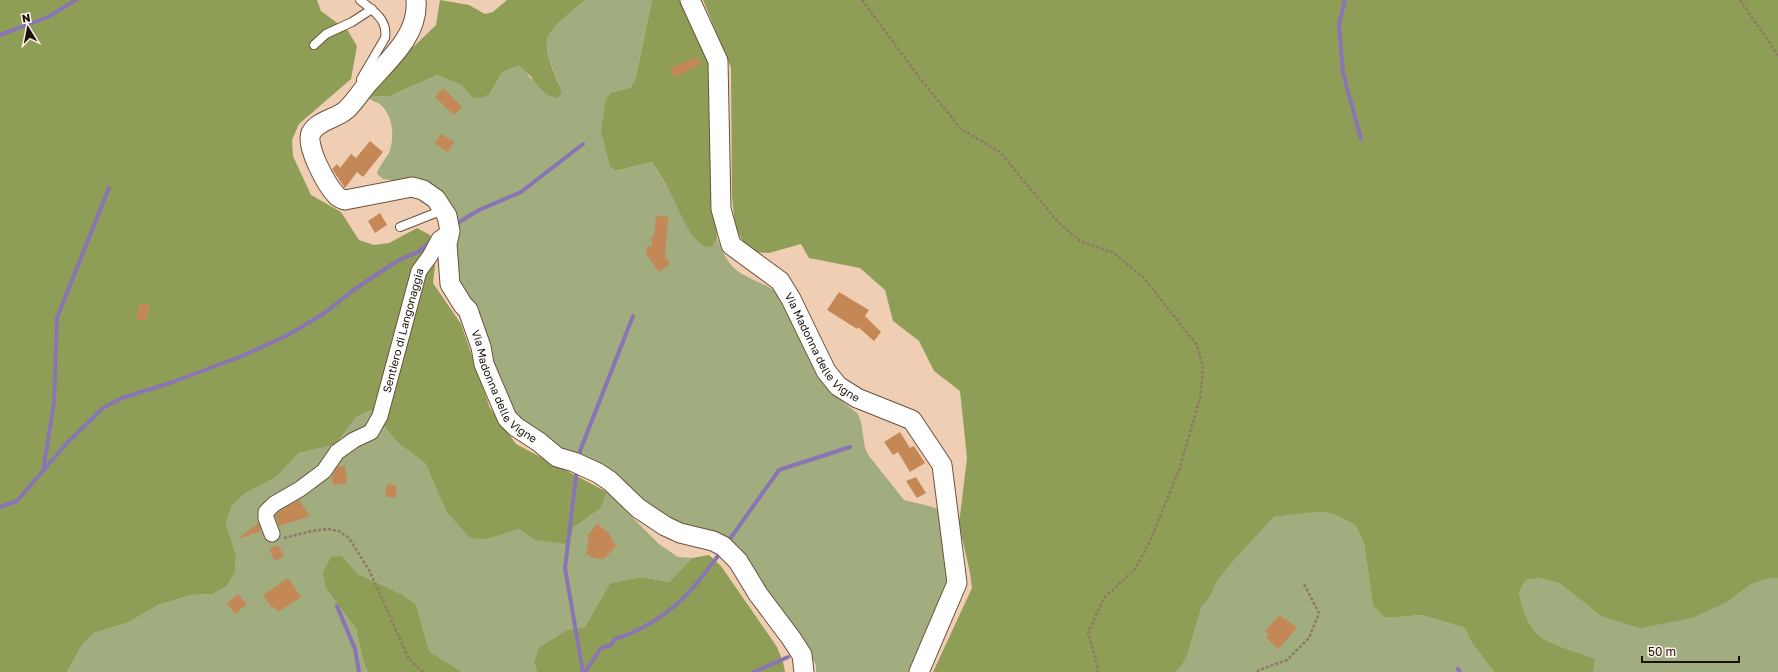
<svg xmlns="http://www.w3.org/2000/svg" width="1778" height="672" viewBox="0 0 1778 672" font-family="'Golos Text',sans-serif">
<rect width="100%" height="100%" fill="#f0ceb4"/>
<path fill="#a1ac7f" d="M585,0H652L635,81L630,88L612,92L617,171L652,162L670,192L713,246L717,238C721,249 726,260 734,268C747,280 767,283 780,295L831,392L858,414L861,422L865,448L869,456L904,500L929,506L938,509L941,517L949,579L911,672H816V665L806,646L749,569L683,527L649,509L633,489L599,465L551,444L521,424L509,408L457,277L455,269L457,243L453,219L418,183L383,179L377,174C379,166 385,160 389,153C395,138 393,117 382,106C378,102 370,100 365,97L390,96L437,75L461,85L472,97L489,95L502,72L518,66L526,70L530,78L562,91C557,77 545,55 547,40C548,29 576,8 585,0Z
M371,410L398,443L425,463L446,511L488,539L519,529L535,540L573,528L601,508L607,492L659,544L678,557L692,558L669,582L641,577L610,583L585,627L567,630L534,663L537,672H462L429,651L416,604L401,594L358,574L342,556L326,589L356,629L364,664L368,672H67L82,645L94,633L127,623L158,605L191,595L213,594L227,586L235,572L236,555L226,524L231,507L244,494L275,478L299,453L335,445L356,417Z
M1317,512L1331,513L1355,525L1364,543L1373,606L1385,618L1422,615L1465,628L1471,642L1494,672H1175L1181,667L1187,656L1202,606L1209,599L1217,582L1229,566L1274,517Z
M1537,578L1559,583L1601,616L1727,602L1750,585L1766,579L1778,578V672H1593L1594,659C1578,652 1558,647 1542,638C1529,630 1521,606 1519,592L1526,580Z"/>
<path fill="#8f9e57" d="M0,0H317L321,11L348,31L357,46L351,79L299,124L292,140L293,156L311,195L341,212L359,240L374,245L389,243L417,228L430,235L435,266L433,283L461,324L490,408L516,444L607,492L601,508L573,528L568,544L535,540L519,529L488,539L470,538L446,511L425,463L398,443L371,410L356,417L335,445L299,453L275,478L244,494L231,507L226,524L236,555L235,572L227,586L213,594L191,595L158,605L127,623L94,633L82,645L67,672H0Z
M440,0L469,5L485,14L493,12L507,0H585C576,8 548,29 547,40C545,55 556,77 562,91L557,98C538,95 534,73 518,66L502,72L489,95L481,98L472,97L461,85L437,75L390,96L365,97L370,89L436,25Z
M652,0H681L708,62L712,86V173L717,238L713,246L705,247C686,234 681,212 670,192C665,182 658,172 652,162L616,171L610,166L601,131L606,99L612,92L630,88L635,81Z
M703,0H1778V578L1766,579L1750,585L1727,602L1692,618L1640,628L1601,616L1559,583L1538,578L1526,580L1519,592C1521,606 1529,630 1542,638C1558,647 1578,652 1595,659L1593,672H1494L1471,642L1465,628L1422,615L1385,618L1373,606L1364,543L1355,525L1331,513L1317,512L1274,517L1229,566L1217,582L1209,599L1202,606L1187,656L1181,667L1175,672H933L972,588L970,573L959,524L967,458L960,391L934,371L919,341L893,321L885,290L860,268L809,258L801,244L769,253L753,252L742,240L735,226L732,196L731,68Z
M709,555L721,566L777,647L783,662L785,672H537L534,663L539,648L567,630L585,627L610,583L641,577L669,582L692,558Z
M342,556L358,574L401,594L416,604L429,651L462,672H368L364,664L356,629L326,589L323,572L331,557Z"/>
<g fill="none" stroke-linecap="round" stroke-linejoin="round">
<path stroke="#8974b4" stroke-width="4" d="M1345,0L1339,25L1343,73L1361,139
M0,35L48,17L76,0
M454,225L479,210L521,192L583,144
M579,458L580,451L633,316
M577,469L565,568L583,672
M43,471L54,403L57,318L109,188
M0,507L17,501L67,443L103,408L122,398L170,383L242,356L290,334L326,312L352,291L397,261L418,252L432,240
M727,543L779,470L850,447
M337,606L355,649L359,672
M1458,669L1460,672
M585,672L601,648L611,645L615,639C640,632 673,611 690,591C701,579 711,565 721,552
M754,672L788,657"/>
</g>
<path fill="#c48857" d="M698,57L701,64L674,78L670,68Z
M443,88L462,107L454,115L435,97Z
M441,134L454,142L448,152L435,144Z
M370,141L383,152L363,177L357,172L345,188L332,169L337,164L340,168L351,154L356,158Z
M380,213L387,225L375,233L368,221Z
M656,216L668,217L665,256L670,264L659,272L646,254L647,246H652L651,237L654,236Z
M839,292L869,310L865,316L881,332L874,341L858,327L857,329L827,310Z
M140,303L150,305L146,321L136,319Z
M900,432L910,448L914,446L925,463L910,472L898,452L893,455L884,442Z
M345,466L347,483L333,485L332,476L337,467Z
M916,477L926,493L917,498L906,481Z
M387,484L397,486L395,498L385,496Z
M299,500L310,516L279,526L275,516L280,511Z
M258,523L261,531L241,538L240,537Z
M597,524L608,532L616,546L604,559L594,558L586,554L589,538L587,536Z
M278,545L284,556L275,561L269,549Z
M288,578L301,597L278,612L274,606L272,608L263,595Z
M238,594L247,604L235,614L227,604Z
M1280,615L1285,620L1286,619L1297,628L1278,649L1266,637L1269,634L1265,631Z"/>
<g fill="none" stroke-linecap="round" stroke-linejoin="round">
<g stroke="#6d513b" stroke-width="10">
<path id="service" d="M360,0C373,11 388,19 385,38L361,79V83
M314,45L326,34L352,22L372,9
M400,227L443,210"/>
</g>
<g stroke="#6d513b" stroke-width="17">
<g id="minor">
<path id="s1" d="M272,534L266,518V512L274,504L300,489L324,471L337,452L354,440L371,432L380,416L419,271L430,256L439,239L450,231"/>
</g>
</g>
<g stroke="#6d513b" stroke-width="21">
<g id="tertiary">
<path id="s2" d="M416,0C419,34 390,59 369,82C362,90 355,102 346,110C336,119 318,120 311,133C305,146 327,186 337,196C339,198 342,199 345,200L412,187L423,190L436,199L447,216L450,231L447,244L450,284L463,305L468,310L481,347L484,364L507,418L516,427L539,442L557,457L574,462L598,473L610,481L638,508L665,526L680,533L713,541L723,546L738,561L758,594L791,638L802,655L804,672"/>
<path id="s3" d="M690,0L718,61L721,209L731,245L780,281L791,299L826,371L838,386L857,398L912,420L942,465L957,583L919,672"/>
</g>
</g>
<path stroke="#8f7866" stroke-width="2.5" stroke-dasharray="3 2" stroke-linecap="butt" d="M862,0L919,77L961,129L1000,152L1057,221L1080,241L1114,253L1144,278L1197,345L1203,368L1200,398L1179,470L1150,541L1135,569L1104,598L1088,632L1096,661L1098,672
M1740,0L1778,55
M284,538L311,531L328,529L339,531L349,538L370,572L409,659L423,672
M1257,672L1259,670L1287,660L1309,638L1319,613L1304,584"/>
<use href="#service" stroke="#fff" stroke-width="8"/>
<use href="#minor" stroke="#fff" stroke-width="15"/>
<use href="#tertiary" stroke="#fff" stroke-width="19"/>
</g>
<g text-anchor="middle" stroke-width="3.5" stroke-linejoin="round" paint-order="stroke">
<g font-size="11" fill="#1c1108" stroke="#fef4ec">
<text dy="4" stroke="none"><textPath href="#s1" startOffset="264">Sentiero di Langonaggia</textPath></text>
<text dy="4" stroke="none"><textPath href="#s3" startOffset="393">Via Madonna delle Vigne</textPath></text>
<text dy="4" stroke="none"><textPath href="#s2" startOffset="558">Via Madonna delle Vigne</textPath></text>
</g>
</g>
<g transform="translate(28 28) rotate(350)" stroke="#fef4ec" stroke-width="3" paint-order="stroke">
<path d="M0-3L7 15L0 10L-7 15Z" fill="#1c1108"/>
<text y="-6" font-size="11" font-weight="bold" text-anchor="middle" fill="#1c1108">N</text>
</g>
<path d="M1642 656v6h97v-6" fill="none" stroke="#1c1108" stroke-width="2"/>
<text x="1648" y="656" font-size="12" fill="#1c1108" stroke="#fef4ec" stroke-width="3" paint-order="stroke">50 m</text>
</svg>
